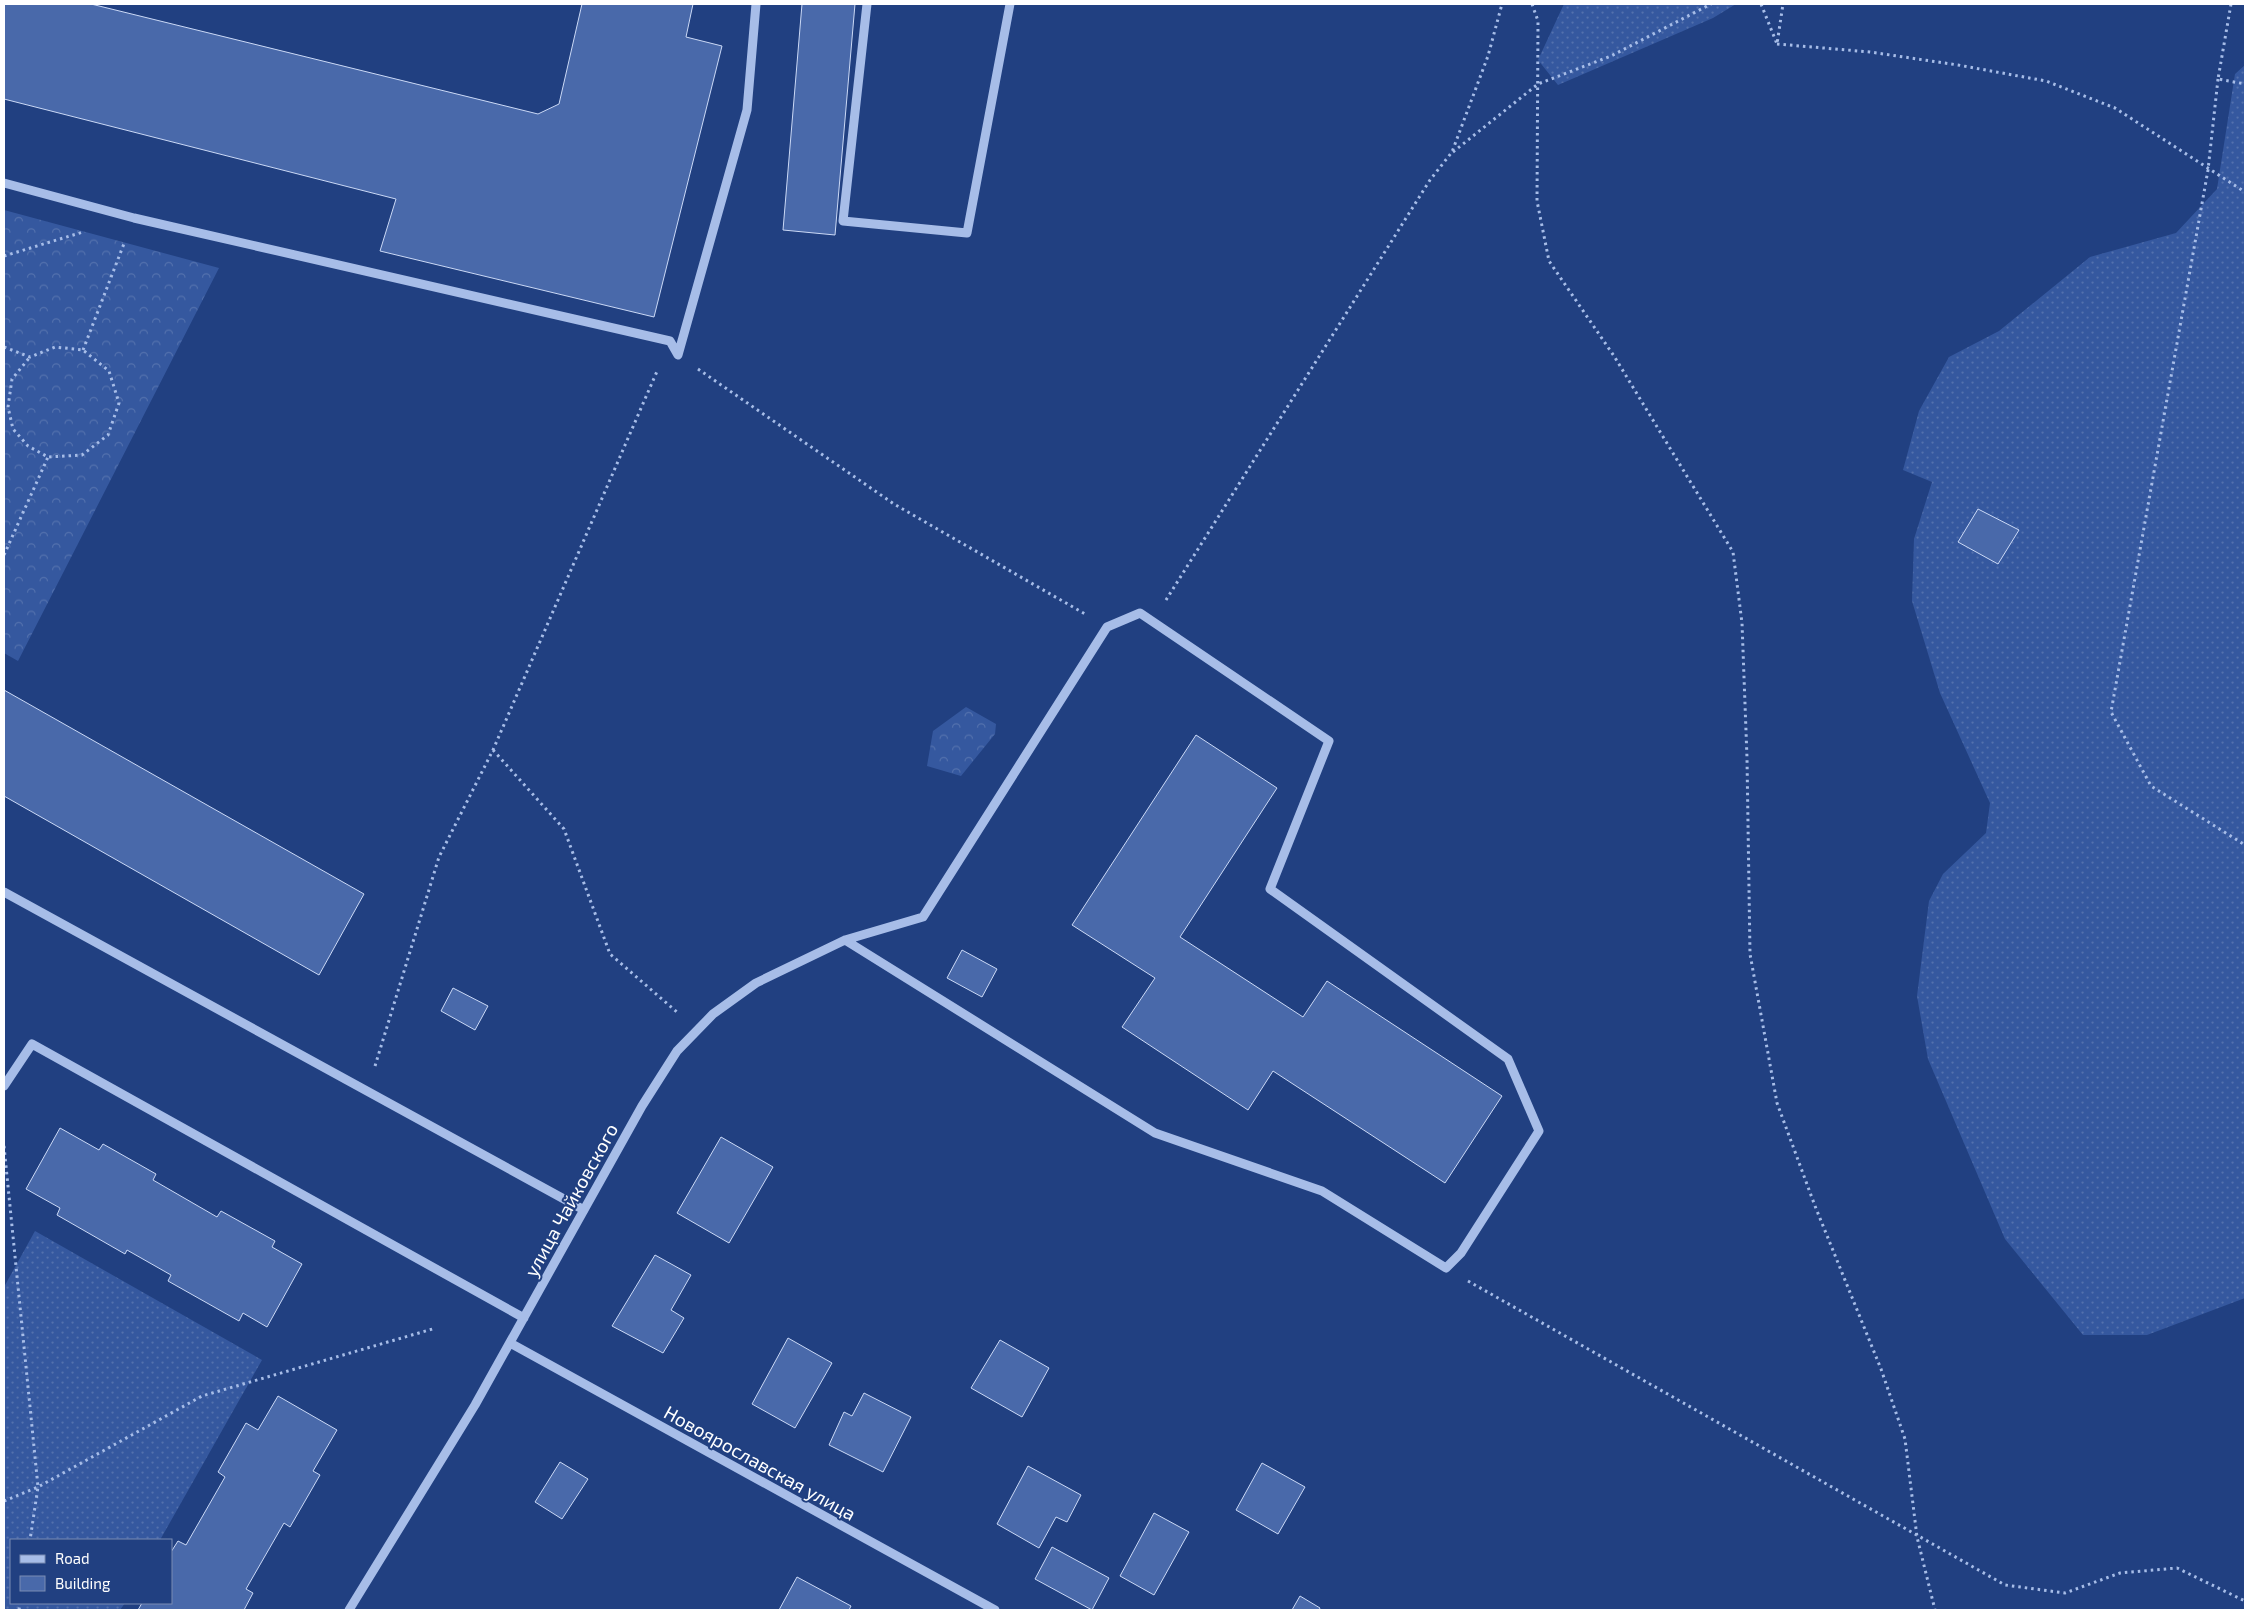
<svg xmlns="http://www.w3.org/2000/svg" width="2249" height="1614" viewBox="0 0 2249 1614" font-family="'Exo 2',sans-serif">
<defs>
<pattern id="grass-dots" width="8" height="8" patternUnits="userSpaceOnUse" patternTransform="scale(1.25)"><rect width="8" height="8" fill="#35589f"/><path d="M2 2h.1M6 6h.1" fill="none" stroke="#5371ad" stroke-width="1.8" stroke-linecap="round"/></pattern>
<pattern id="forest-crowns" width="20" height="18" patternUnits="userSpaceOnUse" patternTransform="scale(1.25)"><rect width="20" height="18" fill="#35589f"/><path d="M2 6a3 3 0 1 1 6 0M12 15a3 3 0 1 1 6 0" fill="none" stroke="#5371ad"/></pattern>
</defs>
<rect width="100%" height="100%" fill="#214081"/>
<path fill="url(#grass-dots)" d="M1564,4H1736L1713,18L1558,85L1538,60Z
M2245,65V1298L2147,1335H2083L2005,1239L1928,1059L1917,996L1929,901L1943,874L1986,833L1990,803L1940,693L1912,601L1914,539L1932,482L1903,470L1919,411L1949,357L1999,331L2090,257L2176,233L2217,189L2235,74Z
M35,1231L262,1360L160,1540H11V1603H125L120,1610H4V1287Z"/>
<path fill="url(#forest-crowns)" d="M4,210L219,268L18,661L4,653Z
M966,707L996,724L995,734L961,776L927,766L933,731Z"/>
<path fill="#4969aa" stroke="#cbd9f6" d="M4,4H91L538,114L559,104L582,4H693L686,37L722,46L654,317L380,251L396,199L4,99Z
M802,4H855L835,235L783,230Z
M1978,509L2019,530L1998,564L1958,542Z
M4,690L364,894L319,975L4,796Z
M1196,735L1277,788L1180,937L1303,1017L1327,981L1502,1096L1445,1183L1273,1071L1248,1110L1122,1027L1155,978L1072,925Z
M962,950L997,969L982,997L947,978Z
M453,988L488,1006L475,1030L441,1011Z
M60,1128L99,1150L103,1144L156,1174L153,1180L217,1217L221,1211L275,1241L272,1247L302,1264L267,1327L243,1313L239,1321L168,1281L171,1275L127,1250L125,1254L57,1215L60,1208L26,1189Z
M721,1137L773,1167L729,1243L677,1213Z
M655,1255L691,1275L671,1310L684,1318L663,1353L612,1326Z
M788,1338L832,1363L795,1428L752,1404Z
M1000,1340L1049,1368L1022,1417L971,1388Z
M864,1393L911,1417L883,1472L829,1445L844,1412L852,1416Z
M278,1396L337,1430L313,1471L320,1475L290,1527L284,1523L246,1589L253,1593L244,1610H138L142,1603H171V1552L178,1541L186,1545L225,1477L218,1472L246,1423L258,1430Z
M560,1462L588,1479L562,1519L535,1502Z
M1262,1463L1305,1487L1278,1534L1236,1510Z
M1028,1466L1081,1495L1067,1522L1056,1517L1039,1548L997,1524Z
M1154,1513L1189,1532L1154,1595L1120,1576Z
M1052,1547L1109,1578L1092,1610L1035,1579Z
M797,1577L851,1606L849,1610H779Z
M1300,1596L1320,1608L1319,1610H1292Z"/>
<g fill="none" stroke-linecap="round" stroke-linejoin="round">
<path stroke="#a7bde8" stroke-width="3" stroke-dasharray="2.5 4" stroke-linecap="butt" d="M1532,4L1538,21L1537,201L1549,261L1614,356L1733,552L1742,623L1747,758L1750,954L1777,1103L1815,1206L1881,1369L1905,1439L1917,1537L1935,1610
M1761,4L1777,44L1783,4
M2231,4L2218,79L2245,84
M1777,44L1870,52L1958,65L2046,81L2115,108L2245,192
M2218,79L2208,170L2111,712L2151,786L2245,845
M1453,152L1538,84L1611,56L1711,4
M4,256L83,232
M4,347L30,357L55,347L83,350L109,371L119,403L108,435L82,455L48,457L28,446L13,429L8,407L12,379L30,357
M83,350L125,241
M698,369L894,504L1085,614
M4,555L48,457
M1166,600L1430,180L1452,152L1488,56L1502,4
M493,750L564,829L610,954L678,1013
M375,1066L439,857L493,750L658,369
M4,1146L38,1487L30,1540
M1468,1281L2005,1585L2065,1593L2120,1573L2177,1568L2245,1601
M4,1501L38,1487L202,1396L436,1328
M19,1610L20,1603"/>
<path stroke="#a7bde8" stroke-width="9" d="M867,4L843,221L967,233L1010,4
M4,183L134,218L670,341L678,355L747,110L756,4
M4,892L584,1210
M4,1086L32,1044L524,1318
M510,1343L995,1610
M349,1610L475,1405L642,1106L677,1051L713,1014L756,983L845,940L923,917L1107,627L1140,613L1329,741L1270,889L1508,1059L1539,1131L1461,1253L1446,1268L1322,1191L1155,1133L845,940"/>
</g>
<g text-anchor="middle" stroke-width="4" stroke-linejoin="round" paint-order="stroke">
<g font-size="19" fill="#fff" stroke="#214081">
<text transform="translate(571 1200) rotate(-61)" y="7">улица Чайковского</text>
<text transform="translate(760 1463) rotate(29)" y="7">Новоярославская улица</text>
</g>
</g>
<rect width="2249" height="1614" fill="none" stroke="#ffffff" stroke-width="10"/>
<rect x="10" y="1539" width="162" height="65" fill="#214081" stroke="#7a8cb3"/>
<rect x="20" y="1555" width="25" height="8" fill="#a7bde8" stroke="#7a8cb3"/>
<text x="55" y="1564" font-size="15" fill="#ffffff">Road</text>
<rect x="20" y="1576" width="25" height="15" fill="#4969aa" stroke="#7a8cb3"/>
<text x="55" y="1589" font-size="15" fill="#ffffff">Building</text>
</svg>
